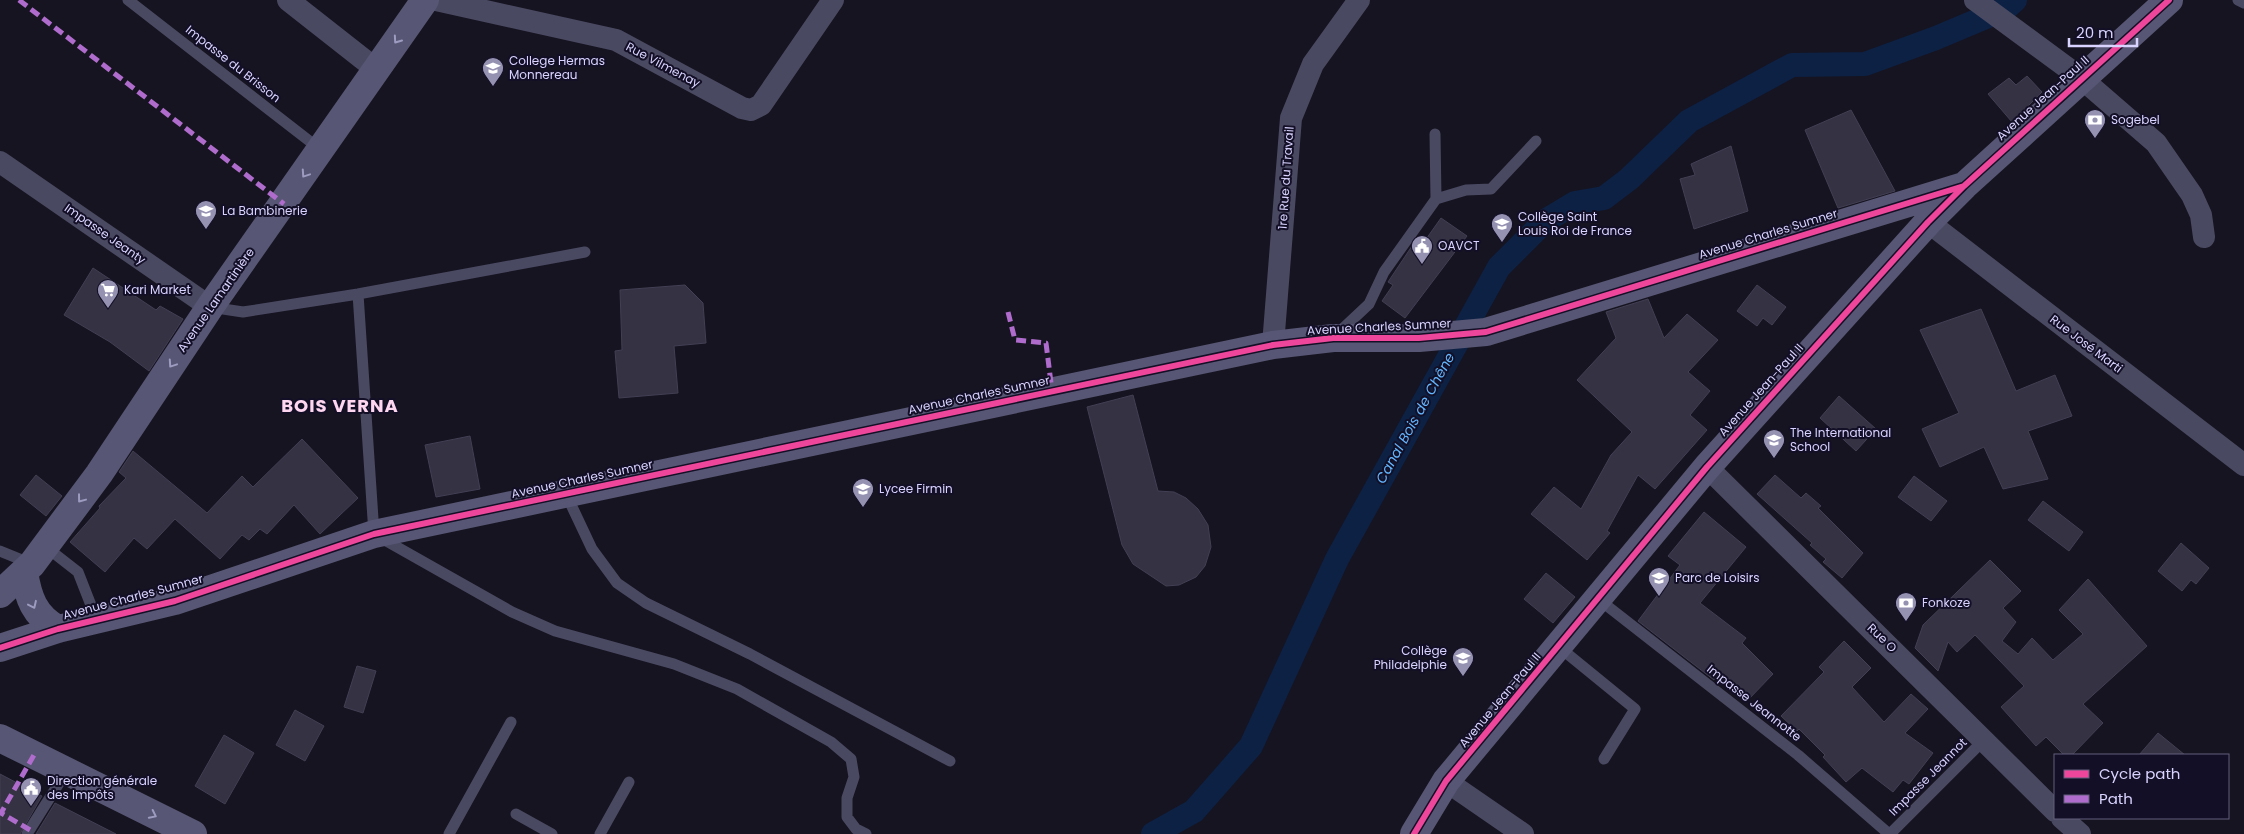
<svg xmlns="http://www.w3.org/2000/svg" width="2244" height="834" viewBox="0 0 2244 834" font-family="Poppins,sans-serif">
<rect width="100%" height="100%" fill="#161421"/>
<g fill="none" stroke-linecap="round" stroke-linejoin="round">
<path stroke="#0d2144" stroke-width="24" d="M1153,834L1194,811L1251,746L1337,559L1499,267L1545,221L1575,203L1604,198L1629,179L1689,121L1792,65L1865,64L1936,38L2005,9L2015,0"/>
</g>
<path fill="#343243" stroke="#433f54" d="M2027,76L2042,92L2012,122L1988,94L2009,78L2016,85Z
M1851,110L1895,191L1838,208L1805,130Z
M1731,146L1748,211L1694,229L1680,179L1695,175L1691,164Z
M1441,218L1467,236L1405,318L1382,301L1393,285L1388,282L1412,246L1419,249Z
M93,268L156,310L160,306L183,319L149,371L110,342L64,315Z
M685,285L703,303L706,343L674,346L678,393L619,398L615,351L622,350L620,290Z
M1757,285L1786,307L1772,325L1763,318L1757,326L1737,311Z
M1648,299L1664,338L1687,314L1718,340L1688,372L1710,391L1690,415L1707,430L1655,489L1638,475L1607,531L1610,533L1587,560L1531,514L1554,487L1581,509L1611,455L1632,432L1577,380L1616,338L1606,312Z
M1981,309L2016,391L2055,375L2072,416L2028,431L2048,479L2003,489L1984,447L1940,467L1922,429L1959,413L1920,330Z
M1133,395L1158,491L1174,492L1186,498L1198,509L1208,525L1211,547L1205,566L1196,577L1179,585L1166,586L1133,564L1122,545L1087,407Z
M1839,396L1876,429L1856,451L1820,418Z
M470,436L480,489L436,497L425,445Z
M302,439L358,498L320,534L294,505L267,534L260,529L249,540L242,535L220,559L175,519L147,549L134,538L105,572L70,542L100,508L99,506L126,478L119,472L133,451L207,513L242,476L253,487Z
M36,475L62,496L46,516L20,495Z
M1775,475L1801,498L1806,493L1821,506L1818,508L1863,553L1842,578L1823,562L1826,559L1810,545L1812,543L1757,494Z
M1914,476L1947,501L1931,521L1898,497Z
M2043,501L2083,532L2069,551L2028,520Z
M1704,512L1746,547L1700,603L1746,638L1742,643L1773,674L1747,701L1719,673L1714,680L1638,621L1680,565L1668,556Z
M2181,543L2209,568L2196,584L2191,580L2182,591L2158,571Z
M1990,560L2021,591L2003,608L2016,622L2002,641L2018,654L2032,638L2053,660L2083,634L2059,610L2088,579L2147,646L2083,704L2103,723L2072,755H2064L2046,737L2036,746L2001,707L2024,686L1975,635L1957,652L1948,642L1938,671L1915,648L1923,625Z
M1546,573L1575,597L1553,623L1524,599Z
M1844,641L1871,668L1852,687L1884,722L1911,694L1928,709L1905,733L1933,753L1909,784L1903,780L1893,792L1862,768L1846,782L1823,757L1825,755L1799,729L1797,731L1781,716L1824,672L1819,667Z
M357,666L376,671L363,713L344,707Z
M295,710L324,726L305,761L276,745Z
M2158,733L2185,755H2139Z
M224,735L254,753L225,804L195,786Z
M0,774L42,796L20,834H0Z
M55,803L116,834H36Z"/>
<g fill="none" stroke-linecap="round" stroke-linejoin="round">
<path stroke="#4a4962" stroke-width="11" d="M128,0L321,150
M2238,0L2244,3
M1436,199L1466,190L1491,189L1536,141
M358,294L374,534L512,612L555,631L674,664L737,689L831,742L851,759L854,777L847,798V817L856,829L866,834
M210,307L243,312L358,294L585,252
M1337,334L1369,304L1384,272L1436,199L1435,134
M566,494L592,549L617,583L646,603L750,654L950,761
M46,547L78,572L96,618
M0,551L32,564
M1597,598L1798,755L1889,834
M1559,647L1635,709L1604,759
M516,814L552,834
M27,834L66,772
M449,834L511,722
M600,834L629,782
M1890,834L1985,739"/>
<path stroke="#4a4962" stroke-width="22" d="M288,0L377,70
M436,0L616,40L742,108L751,110L761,105L833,0
M1975,0L2081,78L2156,143L2192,195L2201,215L2204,237
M0,162L210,307
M1928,222L2244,465
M1273,345L1291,118L1313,64L1359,0
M1707,467L2055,811
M1446,781L1523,834
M2062,818L2080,834"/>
<path stroke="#575674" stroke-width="28" d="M24,572C28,597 34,616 58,629
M0,594L32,564L99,474L210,307L425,0
M0,648L58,629L175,601L374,534L1273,345L1333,338H1419L1486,332L1964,186
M0,738L193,834
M1414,834L1446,781L1707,467L1928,222L1964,186L2169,0"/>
<path stroke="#b06ccc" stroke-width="5" stroke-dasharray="10 5" stroke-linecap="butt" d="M19,0L284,204
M1008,312L1015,340L1046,343L1052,391
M30,830L1,813L34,755"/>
<g stroke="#130f26" stroke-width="9">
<path id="cycleway" d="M0,648L58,629L175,601L374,534L1273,345L1333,338H1419L1486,332L1964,186
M1414,834L1446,781L1707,467L1928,222L1964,186L2169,0"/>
</g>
<use href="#cycleway" stroke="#ed469a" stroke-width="6"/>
</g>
<defs><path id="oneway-chevron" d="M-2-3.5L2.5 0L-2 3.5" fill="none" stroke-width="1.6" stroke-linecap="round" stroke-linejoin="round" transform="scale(1.25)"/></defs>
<g stroke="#9e9bc0">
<use href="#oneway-chevron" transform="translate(397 40) rotate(125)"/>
<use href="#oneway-chevron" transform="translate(305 174) rotate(124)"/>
<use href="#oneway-chevron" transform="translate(172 364) rotate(124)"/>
<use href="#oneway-chevron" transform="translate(81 499) rotate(127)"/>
<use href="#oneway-chevron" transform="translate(33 605) rotate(65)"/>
<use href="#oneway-chevron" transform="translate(153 815) rotate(26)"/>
</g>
<defs>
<g id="school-pin" transform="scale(1.125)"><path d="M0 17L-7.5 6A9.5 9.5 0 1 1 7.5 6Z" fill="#9591b1" stroke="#130f26"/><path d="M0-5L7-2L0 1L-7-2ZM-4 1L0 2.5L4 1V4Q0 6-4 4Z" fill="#fff"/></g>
<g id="bank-pin" transform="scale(1.125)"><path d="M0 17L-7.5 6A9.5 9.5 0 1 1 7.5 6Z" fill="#9591b1" stroke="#130f26"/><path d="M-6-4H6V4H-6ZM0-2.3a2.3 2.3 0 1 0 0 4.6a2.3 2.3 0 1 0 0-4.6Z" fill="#fff"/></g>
<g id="civic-pin" transform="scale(1.125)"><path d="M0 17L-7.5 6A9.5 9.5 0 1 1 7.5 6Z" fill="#9591b1" stroke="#130f26"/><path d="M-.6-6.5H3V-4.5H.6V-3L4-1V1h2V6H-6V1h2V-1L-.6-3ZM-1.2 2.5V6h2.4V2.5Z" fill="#fff"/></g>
<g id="supermarket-pin" transform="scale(1.125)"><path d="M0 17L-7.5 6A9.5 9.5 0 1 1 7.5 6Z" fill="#9591b1" stroke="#130f26"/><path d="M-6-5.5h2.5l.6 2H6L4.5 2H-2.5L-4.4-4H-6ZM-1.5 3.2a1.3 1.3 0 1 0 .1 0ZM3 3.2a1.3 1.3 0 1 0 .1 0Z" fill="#fff"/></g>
</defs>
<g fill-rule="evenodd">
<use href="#school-pin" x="493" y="68"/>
<use href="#bank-pin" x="2095" y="120"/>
<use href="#school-pin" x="206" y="211"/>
<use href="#school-pin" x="1502" y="224"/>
<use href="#civic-pin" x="1422" y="246"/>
<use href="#supermarket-pin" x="108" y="290"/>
<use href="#school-pin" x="1774" y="440"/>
<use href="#school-pin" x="863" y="489"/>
<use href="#school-pin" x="1659" y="578"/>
<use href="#bank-pin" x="1906" y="603"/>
<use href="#school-pin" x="1463" y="658"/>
<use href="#civic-pin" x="31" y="788"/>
</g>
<g text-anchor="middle" stroke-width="4" stroke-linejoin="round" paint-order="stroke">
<g font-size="12" fill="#d9d4ff" stroke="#130f26" text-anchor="start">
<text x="509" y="65">College Hermas<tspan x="509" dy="14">Monnereau</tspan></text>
<text x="2111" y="124">Sogebel</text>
<text x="222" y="215">La Bambinerie</text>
<text x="1518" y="221">Collège Saint<tspan x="1518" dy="14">Louis Roi de France</tspan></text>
<text x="1438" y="250">OAVCT</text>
<text x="124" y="294">Kari Market</text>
<text x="1790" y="437">The International<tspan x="1790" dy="14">School</tspan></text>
<text x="879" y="493">Lycee Firmin</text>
<text x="1675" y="582">Parc de Loisirs</text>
<text x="1922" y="607">Fonkoze</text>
<text x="1447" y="655" text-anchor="end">Collège<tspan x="1447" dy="14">Philadelphie</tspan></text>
<text x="47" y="785">Direction générale<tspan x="47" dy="14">des Impôts</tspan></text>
</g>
<g font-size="12" fill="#d9d4ff" stroke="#130f26">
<text transform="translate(233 64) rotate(38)" y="4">Impasse du Brisson</text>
<text transform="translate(663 65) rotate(28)" y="4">Rue Vilmenay</text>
<text transform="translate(2043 98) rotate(-42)" y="4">Avenue Jean-Paul II</text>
<text transform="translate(1286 178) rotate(-86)" y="4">1re Rue du Travail</text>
<text transform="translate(105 234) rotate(35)" y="4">Impasse Jeanty</text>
<text transform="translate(1768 234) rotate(-17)" y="4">Avenue Charles Sumner</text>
<text transform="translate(216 300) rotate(-55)" y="4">Avenue Lamartinière</text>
<text transform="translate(1379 327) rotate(-3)" y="4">Avenue Charles Sumner</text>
<text transform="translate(2086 344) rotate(37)" y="4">Rue José Marti</text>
<text transform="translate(1761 390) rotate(-48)" y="4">Avenue Jean-Paul II</text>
<text transform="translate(979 395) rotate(-12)" y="4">Avenue Charles Sumner</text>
<text transform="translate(582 479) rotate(-12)" y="4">Avenue Charles Sumner</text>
<text transform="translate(133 597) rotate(-15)" y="4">Avenue Charles Sumner</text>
<text transform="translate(1882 638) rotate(44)" y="4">Rue O</text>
<text transform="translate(1500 700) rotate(-50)" y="4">Avenue Jean-Paul II</text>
<text transform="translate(1754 703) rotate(38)" y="4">Impasse Jeannotte</text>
<text transform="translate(1928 777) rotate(-45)" y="4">Impasse Jeannot</text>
</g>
<g font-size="14" font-style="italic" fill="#62b6ff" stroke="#130f26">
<text transform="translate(1415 418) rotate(-61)" y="5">Canal Bois de Chêne</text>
</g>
<g font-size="18" font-weight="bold" letter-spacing="1" fill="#ffd6f0" stroke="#130f26">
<text x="340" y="412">BOIS VERNA</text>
</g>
</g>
<rect x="2054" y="754" width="175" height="65" fill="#130f26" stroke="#625e7d"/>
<rect x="2064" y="770" width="25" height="8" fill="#ed469a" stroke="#625e7d"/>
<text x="2099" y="779" font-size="15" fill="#d9d4ff">Cycle path</text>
<rect x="2064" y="795" width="25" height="8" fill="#b06ccc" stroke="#625e7d"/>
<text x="2099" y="804" font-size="15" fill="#d9d4ff">Path</text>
<path d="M2069 38v8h68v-8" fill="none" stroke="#d9d4ff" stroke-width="2.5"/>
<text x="2076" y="38" font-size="15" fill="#d9d4ff" stroke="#130f26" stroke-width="4" paint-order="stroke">20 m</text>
</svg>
